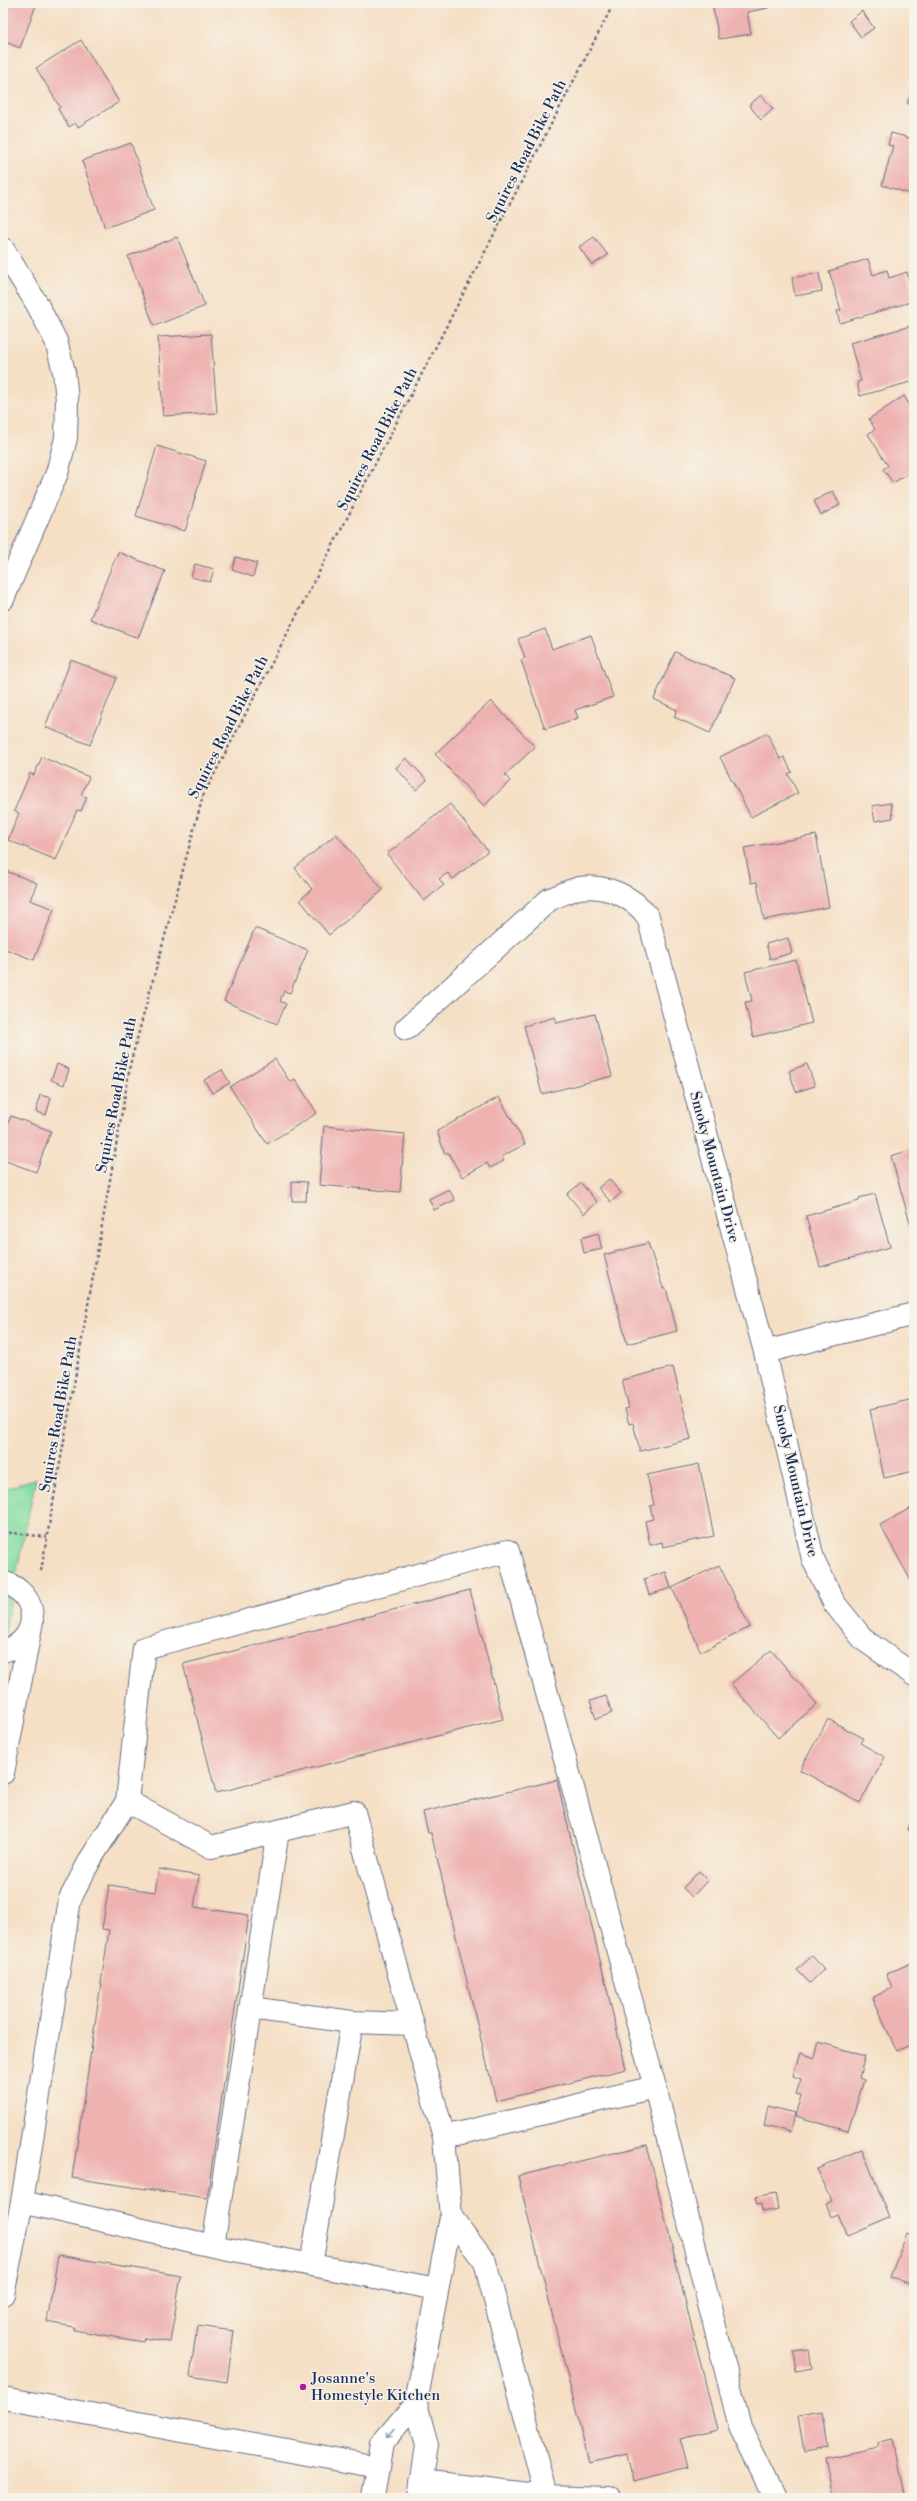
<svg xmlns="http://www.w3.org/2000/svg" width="917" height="2501" viewBox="0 0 917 2501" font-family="'Libre Bodoni',serif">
<rect width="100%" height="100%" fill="#f7f3e8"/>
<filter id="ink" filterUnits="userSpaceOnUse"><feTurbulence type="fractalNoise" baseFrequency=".025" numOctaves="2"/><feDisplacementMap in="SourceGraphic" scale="8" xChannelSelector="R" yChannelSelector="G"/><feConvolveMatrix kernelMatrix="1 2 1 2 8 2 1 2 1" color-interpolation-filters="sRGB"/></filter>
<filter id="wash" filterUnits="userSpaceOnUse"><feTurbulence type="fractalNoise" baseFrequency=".012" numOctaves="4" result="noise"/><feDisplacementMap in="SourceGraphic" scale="16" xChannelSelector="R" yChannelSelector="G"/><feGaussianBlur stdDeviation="0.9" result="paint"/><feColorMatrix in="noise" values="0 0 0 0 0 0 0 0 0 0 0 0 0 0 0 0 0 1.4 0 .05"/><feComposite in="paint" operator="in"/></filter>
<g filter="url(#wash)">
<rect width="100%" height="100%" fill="#f5dfc5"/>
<path fill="#85dda2" stroke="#508680" d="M36,1478L3,1639V1490Z"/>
<g id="blocks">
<path fill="#eeb2b1" d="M3,3H37L20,48L3,41Z
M712,3H767L768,8L747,12L751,34L719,39Z
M862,11L874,28L861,37L849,21Z
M81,40L119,102L78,127L75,123L69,127L58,109L60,107L36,68Z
M914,89V106L907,103Z
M761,95L773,109L761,120L749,105Z
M891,133L914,139V195L882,185L893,146L888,145Z
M131,143L154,210L105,228L82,161Z
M177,237L205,306L154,326L128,256Z
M594,237L608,255L592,265L579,247Z
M868,259L873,275L887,270L889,278L907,272L914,301L840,323L837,311L841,310L829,271Z
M819,273L822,291L795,296L792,278Z
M914,325V381L860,396L857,382L861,381L850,343Z
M211,334L217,413L163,416L158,337Z
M904,396L912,409L914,407V470L893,483L883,469L888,466L868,434L875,429L869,419Z
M157,446L206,461L185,531L136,516Z
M833,491L840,505L821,515L814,501Z
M118,552L165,571L138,638L90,619Z
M236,557L257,563L253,577L232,570Z
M195,564L214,569L210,582L191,577Z
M545,629L552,649L591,635L613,697L575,710L578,718L545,729L521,660L525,658L518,639Z
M675,652L735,678L710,733L674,717L677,710L654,699Z
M71,660L117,678L90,745L45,727Z
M491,701L535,747L505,775L510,781L484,806L435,754Z
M767,733L780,759L784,757L792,772L788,774L798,793L751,817L720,757Z
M42,757L89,777L81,795L87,797L81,811L77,810L56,860L8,840L19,813L14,811L30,773L34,775Z
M406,758L427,780L416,790L396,768Z
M891,803L893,818L875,821L872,806Z
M450,804L488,851L453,879L448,873L439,879L444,885L424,901L387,854Z
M336,834L383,890L329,935L300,900L312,889L295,868Z
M816,835L829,907L764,920L757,882L751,883L744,848Z
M3,870L37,883L30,900L54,909L34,960L3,948Z
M255,928L308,950L290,993L284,991L280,1001L286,1004L277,1024L224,1001Z
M788,938L792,953L770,959L766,944Z
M796,960L812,1023L753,1037L745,1002L752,1001L745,972Z
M595,1014L612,1076L542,1094L524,1026L555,1017L557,1023Z
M275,1059L290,1082L295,1079L317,1113L267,1144L230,1087Z
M57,1064L69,1069L64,1085L51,1080Z
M807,1064L815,1086L796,1092L789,1071Z
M222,1070L230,1083L212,1093L204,1080Z
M40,1095L51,1098L46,1115L36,1112Z
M499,1097L525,1144L501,1157L504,1161L490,1168L487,1163L462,1177L448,1152L445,1154L437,1131Z
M11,1116L51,1131L36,1172L3,1160V1136Z
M324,1126L405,1134L400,1192L319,1185Z
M914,1149V1225L911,1226L891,1156Z
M609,1179L621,1193L611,1202L598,1188Z
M292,1181L307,1182L306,1201H292Z
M581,1183L597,1202L584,1214L567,1194Z
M449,1189L455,1200L434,1210L429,1199Z
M875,1194L890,1247L820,1267L806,1216L859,1201V1198Z
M598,1233L602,1249L584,1253L581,1238Z
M648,1243L663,1288H666L677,1331L627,1344L604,1255Z
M673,1367L691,1439L640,1451L633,1423L629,1424L625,1409L629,1408L622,1380Z
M914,1399V1471L884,1478L870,1409Z
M699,1464L714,1536L663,1547L662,1542L650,1545L645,1521L653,1519L650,1506L654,1505L647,1475Z
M914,1506V1586L880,1525Z
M719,1565L750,1627L701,1652L672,1588Z
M666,1572L671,1588L649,1595L644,1579Z
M470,1590L503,1719L216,1793L183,1664Z
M771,1650L817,1704L778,1738L731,1684Z
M606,1696L612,1713L596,1719L590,1701Z
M828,1719L863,1738L860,1743L885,1757L860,1803L800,1770Z
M557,1780L626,2069L496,2101L431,1833H428L423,1812Z
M914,1809V1832L907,1830Z
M159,1869L199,1876L194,1907L249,1915L207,2198L72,2178L109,1930L102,1929L109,1885L155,1892Z
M699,1871L708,1880L692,1897L683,1888Z
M812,1956L824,1969L810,1983L797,1970Z
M914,1962V2043L897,2051L872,1998L892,1988L886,1974Z
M819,2042L865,2056L859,2078L864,2080L848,2131L795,2116L801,2096L796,2094L801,2079L793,2076L800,2053L815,2058Z
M768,2106L795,2113L791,2132L764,2126Z
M647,2145L717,2430L680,2439L688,2467L634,2481L628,2454L589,2463L518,2176Z
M862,2149L890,2218L847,2236L837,2214L830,2217L825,2204L831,2201L817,2168Z
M775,2193L778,2209L762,2212L761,2204L757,2205L755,2197Z
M907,2234L914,2237V2286L890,2277Z
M58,2255L181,2276L170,2342L144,2338L143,2342L74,2330V2327L47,2322Z
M197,2326L234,2331L227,2382L190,2376Z
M809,2350L812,2368L796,2371L793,2352Z
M823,2413L828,2447L804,2451L798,2417Z
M893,2440L904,2495L890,2498H833L825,2458L879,2447L878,2443Z"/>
</g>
</g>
<g filter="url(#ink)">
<use href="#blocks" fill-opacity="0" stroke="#676d82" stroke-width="1"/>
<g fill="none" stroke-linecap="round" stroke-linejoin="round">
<g stroke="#676d82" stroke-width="24">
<path id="minor" d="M3,249L37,304L56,341L64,372L67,400L66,438L57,473L3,599
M406,1029L550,899C559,896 570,890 579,888C605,884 633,896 648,917L765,1352L813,1559L834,1603L864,1640L914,1675
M765,1352L914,1314
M3,1582C41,1593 42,1641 3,1651
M3,1773L32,1621
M127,1801L211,1847L278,1831
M250,2008L352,2022
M444,2137L655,2087
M22,2202L213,2246L437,2289
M451,2217L485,2262L546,2496
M213,2246L278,1831L354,1812L444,2137L451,2217L416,2403L427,2446L419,2498
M311,2265L352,2022L413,2024
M3,2294L22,2202L70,1899L90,1860L127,1801L144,1648L508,1551L655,2087L740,2427L775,2498
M3,2398L378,2467
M421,2481L546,2496L609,2498
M373,2498L382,2443L416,2403"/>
</g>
<path stroke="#676d82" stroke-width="2.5" stroke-dasharray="3 3" stroke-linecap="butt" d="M3,1532L47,1537
M41,1571L131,1061L203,796L614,3"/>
<use href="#minor" stroke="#fff" stroke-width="22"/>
</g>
<defs><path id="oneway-shaft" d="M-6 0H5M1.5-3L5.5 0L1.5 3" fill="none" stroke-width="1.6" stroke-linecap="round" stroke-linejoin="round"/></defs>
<use stroke="#8d97ae" href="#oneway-shaft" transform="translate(391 2433) rotate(130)"/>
</g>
<circle fill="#b5179e" stroke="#f7f3e8" stroke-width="1.5" cx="303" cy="2387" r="4"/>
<g text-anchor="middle" stroke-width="3" stroke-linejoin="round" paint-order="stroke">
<g font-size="15" fill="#1b2f5e" stroke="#f7f3e8">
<text transform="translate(526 151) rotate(-63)" y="5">Squires Road Bike Path</text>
<text transform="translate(377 439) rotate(-63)" y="5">Squires Road Bike Path</text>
<text transform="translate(228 727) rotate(-63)" y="5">Squires Road Bike Path</text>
<text transform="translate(116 1095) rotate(-79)" y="5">Squires Road Bike Path</text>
<text transform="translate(715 1167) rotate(75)" y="5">Smoky Mountain Drive</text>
<text transform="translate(58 1414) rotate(-80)" y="5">Squires Road Bike Path</text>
<text transform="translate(796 1481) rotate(77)" y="5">Smoky Mountain Drive</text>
</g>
<g font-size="15" fill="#1b2f5e" stroke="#f7f3e8" text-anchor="start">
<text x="311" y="2383">Josanne's<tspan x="311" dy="17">Homestyle Kitchen</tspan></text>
</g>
</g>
<rect width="917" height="2501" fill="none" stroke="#f7f3e8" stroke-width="16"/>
</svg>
